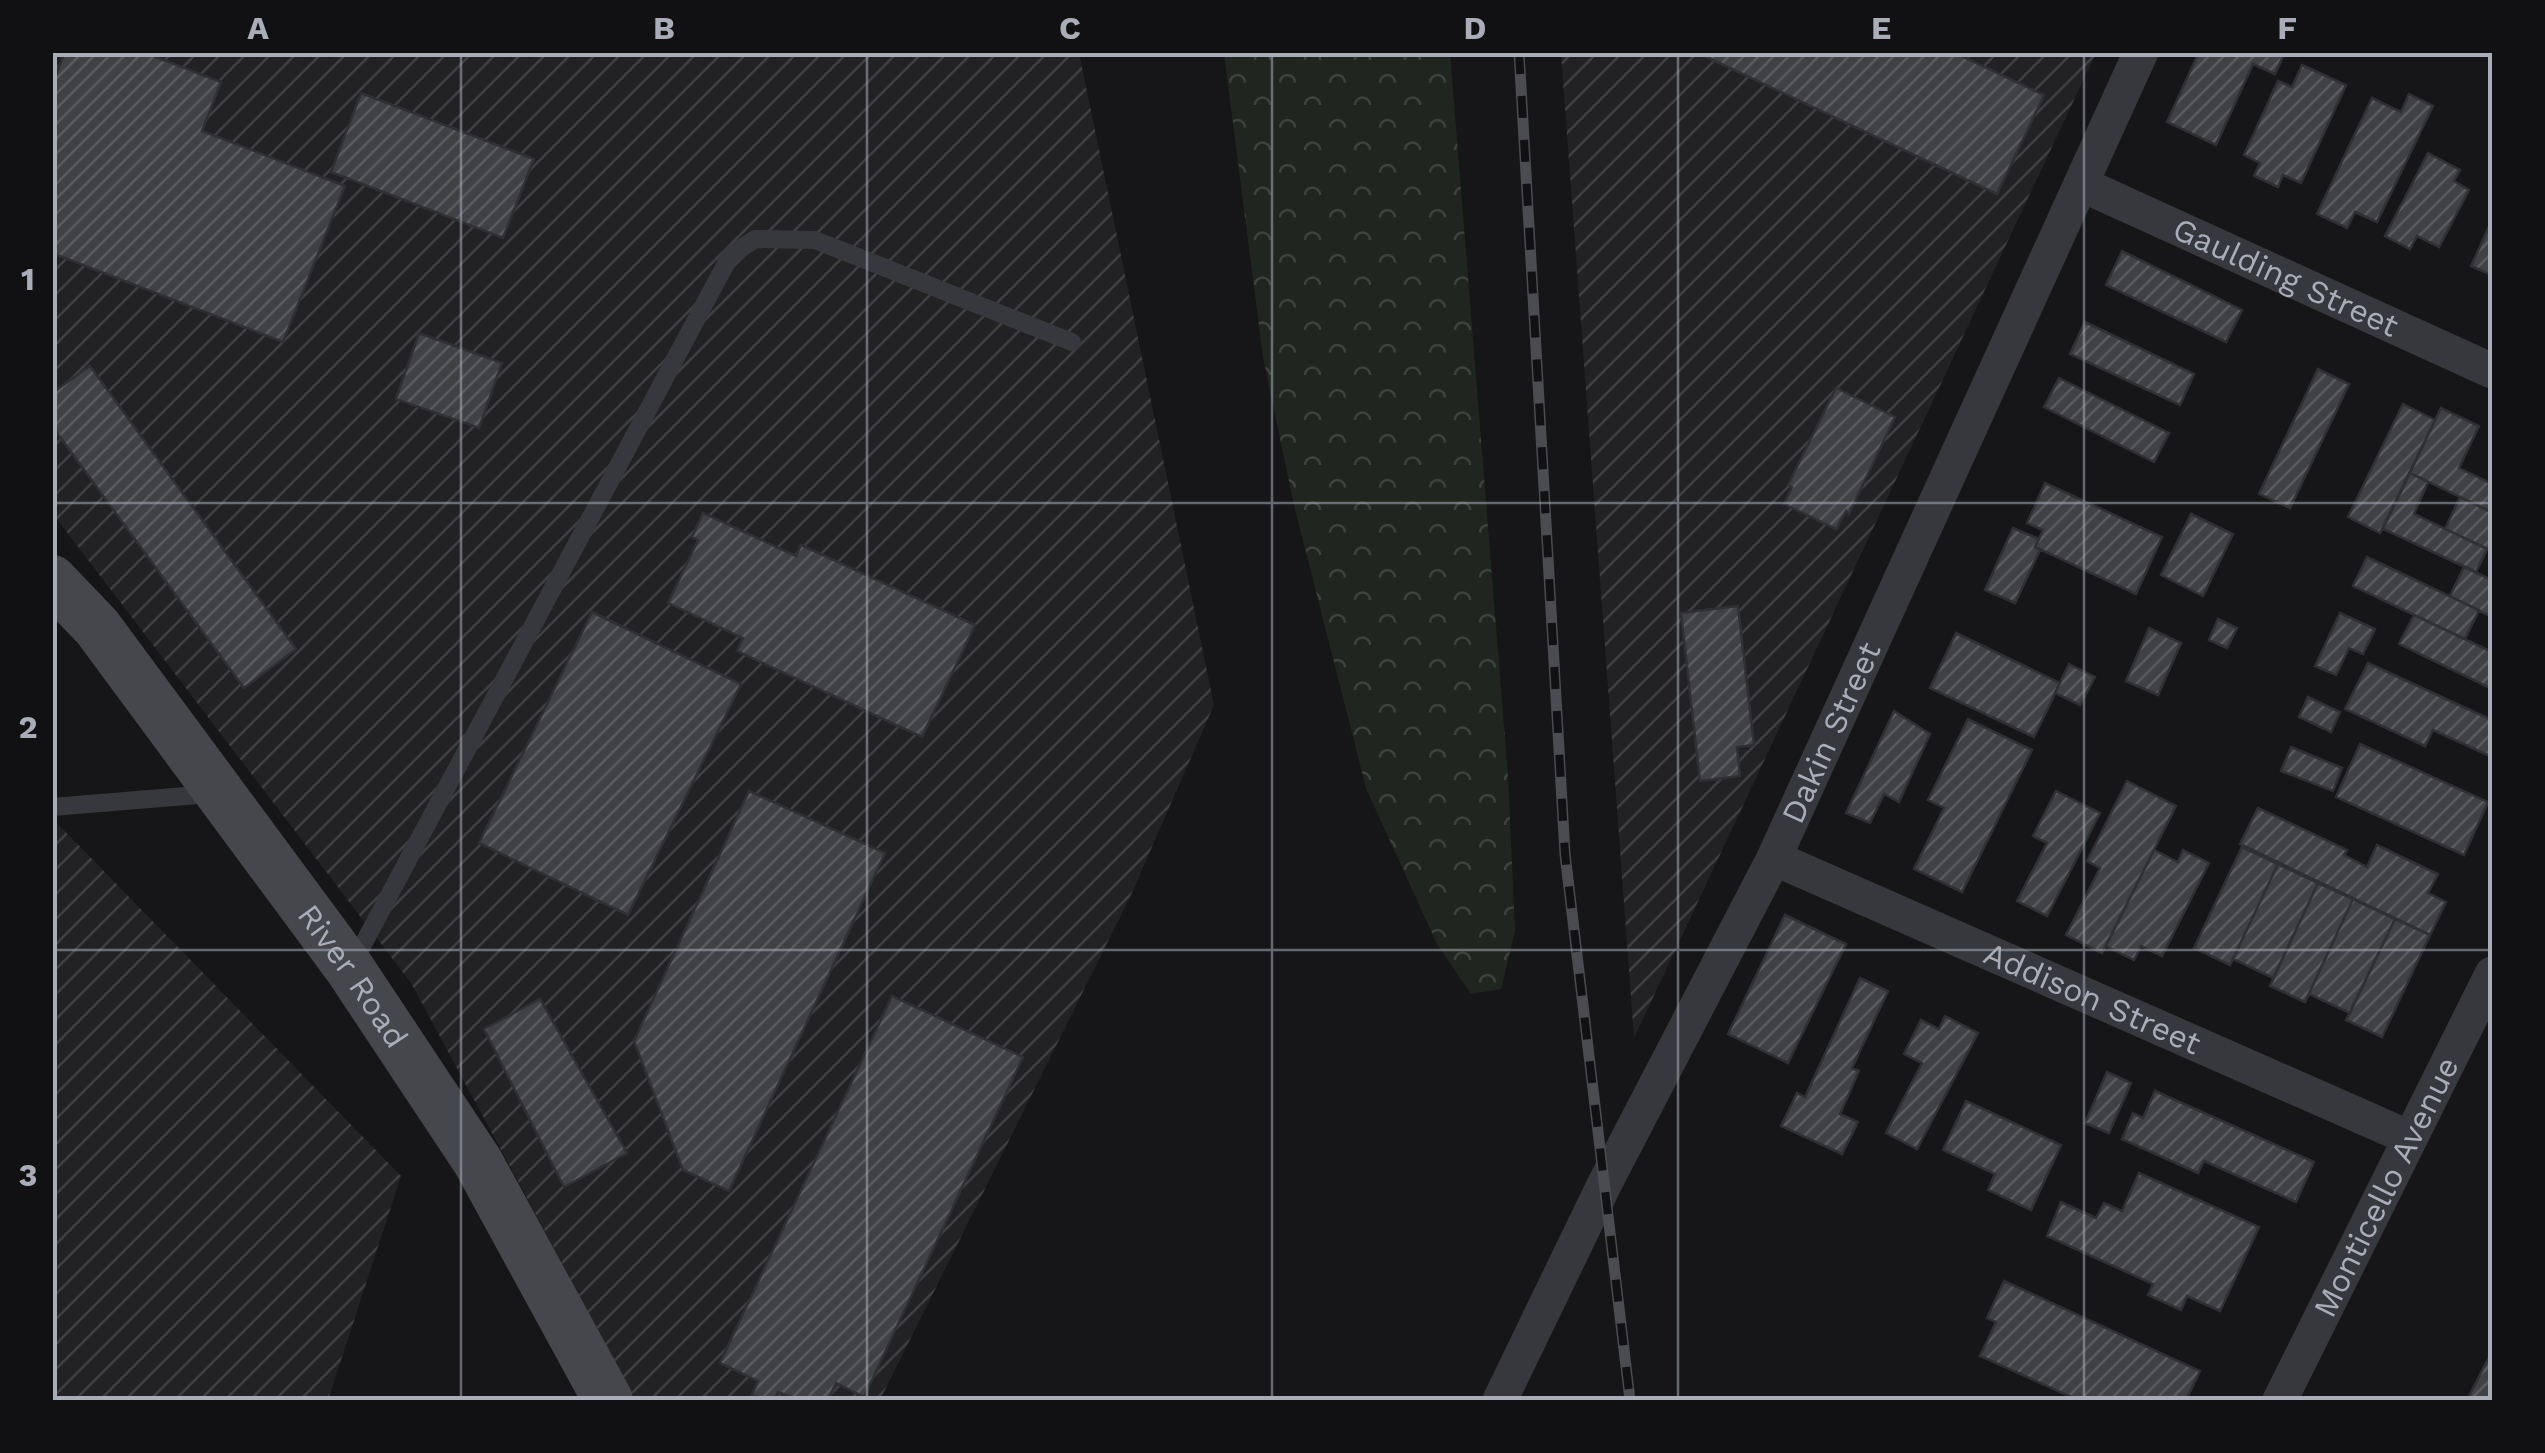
<svg xmlns="http://www.w3.org/2000/svg" width="2545" height="1453" viewBox="0 0 2545 1453" font-family="'Work Sans',sans-serif">
<defs>
<pattern id="industrial-furrows" width="10" height="10" patternUnits="userSpaceOnUse" patternTransform="scale(2.5)"><rect width="10" height="10" fill="#222225"/><path d="M-1 1l2-2M0 10L10 0M9 11l2-2" fill="none" stroke="#3f3f43"/></pattern>
<pattern id="forest-crowns" width="20" height="18" patternUnits="userSpaceOnUse" patternTransform="scale(2.5)"><rect width="20" height="18" fill="#1e261f"/><path d="M2 6a3 3 0 1 1 6 0M12 15a3 3 0 1 1 6 0" fill="none" stroke="#3c433d"/></pattern>
<pattern id="building-hatch" width="6" height="6" patternUnits="userSpaceOnUse" patternTransform="scale(2.5)"><rect width="6" height="6" fill="#404145"/><path d="M-1 1l2-2M0 6l6-6M5 7l2-2" fill="none" stroke="#595a5e"/></pattern>
</defs>
<rect width="100%" height="100%" fill="#161618"/>
<path fill="url(#industrial-furrows)" d="M53,53H1079L1214,705L1131,895L880,1400H636L411,983L53,514Z
M1561,53H2096L1634,1038Z
M53,819L401,1176L328,1400H53Z"/>
<path fill="url(#forest-crowns)" d="M1224,53H1450L1508,777L1515,931L1501,989L1471,994L1437,944L1366,788L1294,505L1263,357Z"/>
<path fill="url(#building-hatch)" stroke="#303034" stroke-width="2.5" d="M65,52H143L221,82L202,131L345,186L283,342L52,253V85Z
M1696,52H1953L2044,95L1997,194Z
M2199,52H2285L2275,74L2253,64L2216,145L2167,122Z
M2302,65L2346,85L2301,183L2283,175L2278,187L2254,176L2260,163L2244,155L2278,81L2292,87Z
M361,93L534,159L503,238L331,172Z
M2409,94L2433,106L2377,222L2355,212L2347,228L2317,214L2372,98L2401,112Z
M2428,153L2460,170L2454,181L2469,190L2439,247L2417,236L2410,249L2385,236Z
M2492,220V275L2471,266Z
M2122,251L2242,310L2226,342L2106,285Z
M2085,322L2194,374L2180,405L2070,354Z
M419,333L502,363L479,428L396,399Z
M90,366L296,649L244,688L52,426V393Z
M2318,369L2349,384L2290,508L2259,494Z
M2059,378L2169,433L2154,462L2044,407Z
M1836,388L1895,417L1849,514L1846,511L1836,529L1784,504L1792,487L1788,485Z
M2403,404L2435,420L2380,533L2348,517Z
M2441,408L2479,426L2459,468L2492,484L2489,511L2410,473Z
M2410,473L2428,482L2414,514L2487,549L2476,572L2383,529Z
M2045,483L2162,537L2136,594L2035,547L2043,530L2027,523Z
M2460,497L2492,512V551L2445,529Z
M703,513L796,556L801,545L975,625L922,737L737,651L743,638L668,603L698,540L692,537Z
M2191,514L2233,534L2203,596L2161,575Z
M2013,528L2039,539L2035,547L2040,550L2015,603L1985,590Z
M2367,557L2479,610L2465,639L2353,586Z
M2464,567L2492,580V617L2450,596Z
M1738,606L1754,745L1737,747L1740,776L1700,781L1681,613Z
M592,612L741,684L628,915L479,843Z
M2340,613L2375,629L2363,654L2349,648L2336,675L2315,666Z
M2414,615L2492,652V689L2399,644Z
M2218,619L2237,628L2227,648L2209,640Z
M2149,628L2181,643L2158,695L2126,681Z
M1956,633L2060,683L2034,737L1930,688Z
M2368,663L2492,720V757L2433,730L2425,746L2345,709Z
M2069,664L2095,677L2080,705L2055,693Z
M2308,697L2340,712L2331,732L2299,717Z
M1894,711L1930,734L1899,802L1884,794L1870,823L1846,813Z
M1968,719L2032,750L1962,892L1914,869L1944,808L1928,800Z
M2360,744L2488,802L2464,855L2336,797Z
M2291,747L2342,768L2333,791L2281,771Z
M2127,781L2176,806L2102,953L2066,935L2100,868L2087,861Z
M749,791L885,853L729,1191L683,1170L634,1041Z
M2056,791L2100,813L2047,916L2017,901L2047,843L2033,836Z
M2258,808L2347,850L2344,855L2367,867L2377,845L2438,874L2428,893L2446,902L2430,935L2240,844Z
M2242,847L2278,864L2230,965L2194,948Z
M2154,850L2178,862L2183,850L2209,863L2162,956L2141,946L2134,960L2106,946Z
M2278,864L2318,883L2273,978L2233,959Z
M2318,883L2353,899L2305,1002L2270,986Z
M2353,899L2395,919L2350,1013L2309,994Z
M1785,915L1846,944L1788,1063L1728,1034Z
M2395,919L2430,935L2382,1037L2346,1020Z
M1860,978L1888,991L1852,1068L1859,1071L1840,1114L1858,1122L1842,1154L1781,1126L1797,1093L1805,1097Z
M892,996L1023,1057L864,1397L836,1383L828,1400H798L778,1392L774,1400H766L752,1395L758,1381L720,1363Z
M540,999L627,1153L564,1187L484,1029Z
M1945,1016L1978,1033L1917,1149L1886,1133L1922,1063L1904,1054L1921,1020L1939,1029Z
M2107,1072L2131,1083L2109,1133L2085,1123Z
M2155,1091L2314,1162L2296,1202L2204,1161L2198,1173L2122,1139L2133,1113L2143,1118Z
M1966,1101L2061,1145L2031,1210L1988,1190L1995,1174L1943,1150Z
M2139,1173L2259,1227L2220,1311L2187,1296L2181,1310L2148,1295L2153,1284L2047,1236L2061,1202L2096,1218L2104,1203L2122,1211Z
M2004,1281L2200,1371L2186,1400H2078L1980,1356L1996,1322L1987,1318Z
M2488,1359L2492,1363V1400H2467Z"/>
<g fill="none" stroke-linecap="round" stroke-linejoin="round">
<path stroke="#37383d" stroke-width="18" d="M52,807L210,794
M352,965L730,256L755,239L815,240L1072,342"/>
<g stroke="#37383d" stroke-width="35">
<path id="s1" d="M2081,184L2492,371"/>
<path id="s2" d="M1774,858L2410,1138"/>
<path id="s3" d="M1500,1400L1604,1185L1774,858L2141,52"/>
<path id="s4" d="M2280,1400L2492,974"/>
</g>
<path stroke="#45474d" stroke-width="50" id="s5" d="M52,580L97,627L350,969L478,1162L608,1400"/>
<g stroke="#4a4c52" stroke-width="11">
<path id="rail" d="M1519,52L1565,854L1630,1400"/>
</g>
<use href="#rail" stroke="#111113" stroke-width="8" stroke-dasharray="22" stroke-linecap="butt"/>
</g>
<path fill="none" stroke="#a8adb8" stroke-width="2.5" stroke-opacity="0.55" d="M461,52V1400M867,52V1400M1272,52V1400M1678,52V1400M2084,52V1400M52,503H2492M52,950H2492"/>
<g text-anchor="middle" stroke-width="8" stroke-linejoin="round" paint-order="stroke">
<g font-size="32" fill="#a8adb8" stroke="#111113">
<text dy="11" stroke="none"><textPath href="#s1" startOffset="225">Gaulding Street</textPath></text>
<text dy="11" stroke="none"><textPath href="#s3" startOffset="745">Dakin Street</textPath></text>
<text dy="11" stroke="none"><textPath href="#s5" startOffset="498">River Road</textPath></text>
<text dy="11" stroke="none"><textPath href="#s2" startOffset="348">Addison Street</textPath></text>
<text dy="11" stroke="none"><textPath href="#s4" startOffset="238">Monticello Avenue</textPath></text>
</g>
</g>
<rect width="2545" height="1453" fill="none" stroke="#111113" stroke-width="110"/>
<rect x="55" y="55" width="2435" height="1343" fill="none" stroke="#a8adb8" stroke-width="4"/>
<g font-size="32" text-anchor="middle" font-weight="bold" fill="#a8adb8">
<text x="258" y="39">A</text>
<text x="664" y="39">B</text>
<text x="1070" y="39">C</text>
<text x="1475" y="39">D</text>
<text x="1881" y="39">E</text>
<text x="2287" y="39">F</text>
<text x="28" y="290">1</text>
<text x="28" y="738">2</text>
<text x="28" y="1186">3</text>
</g>
</svg>
